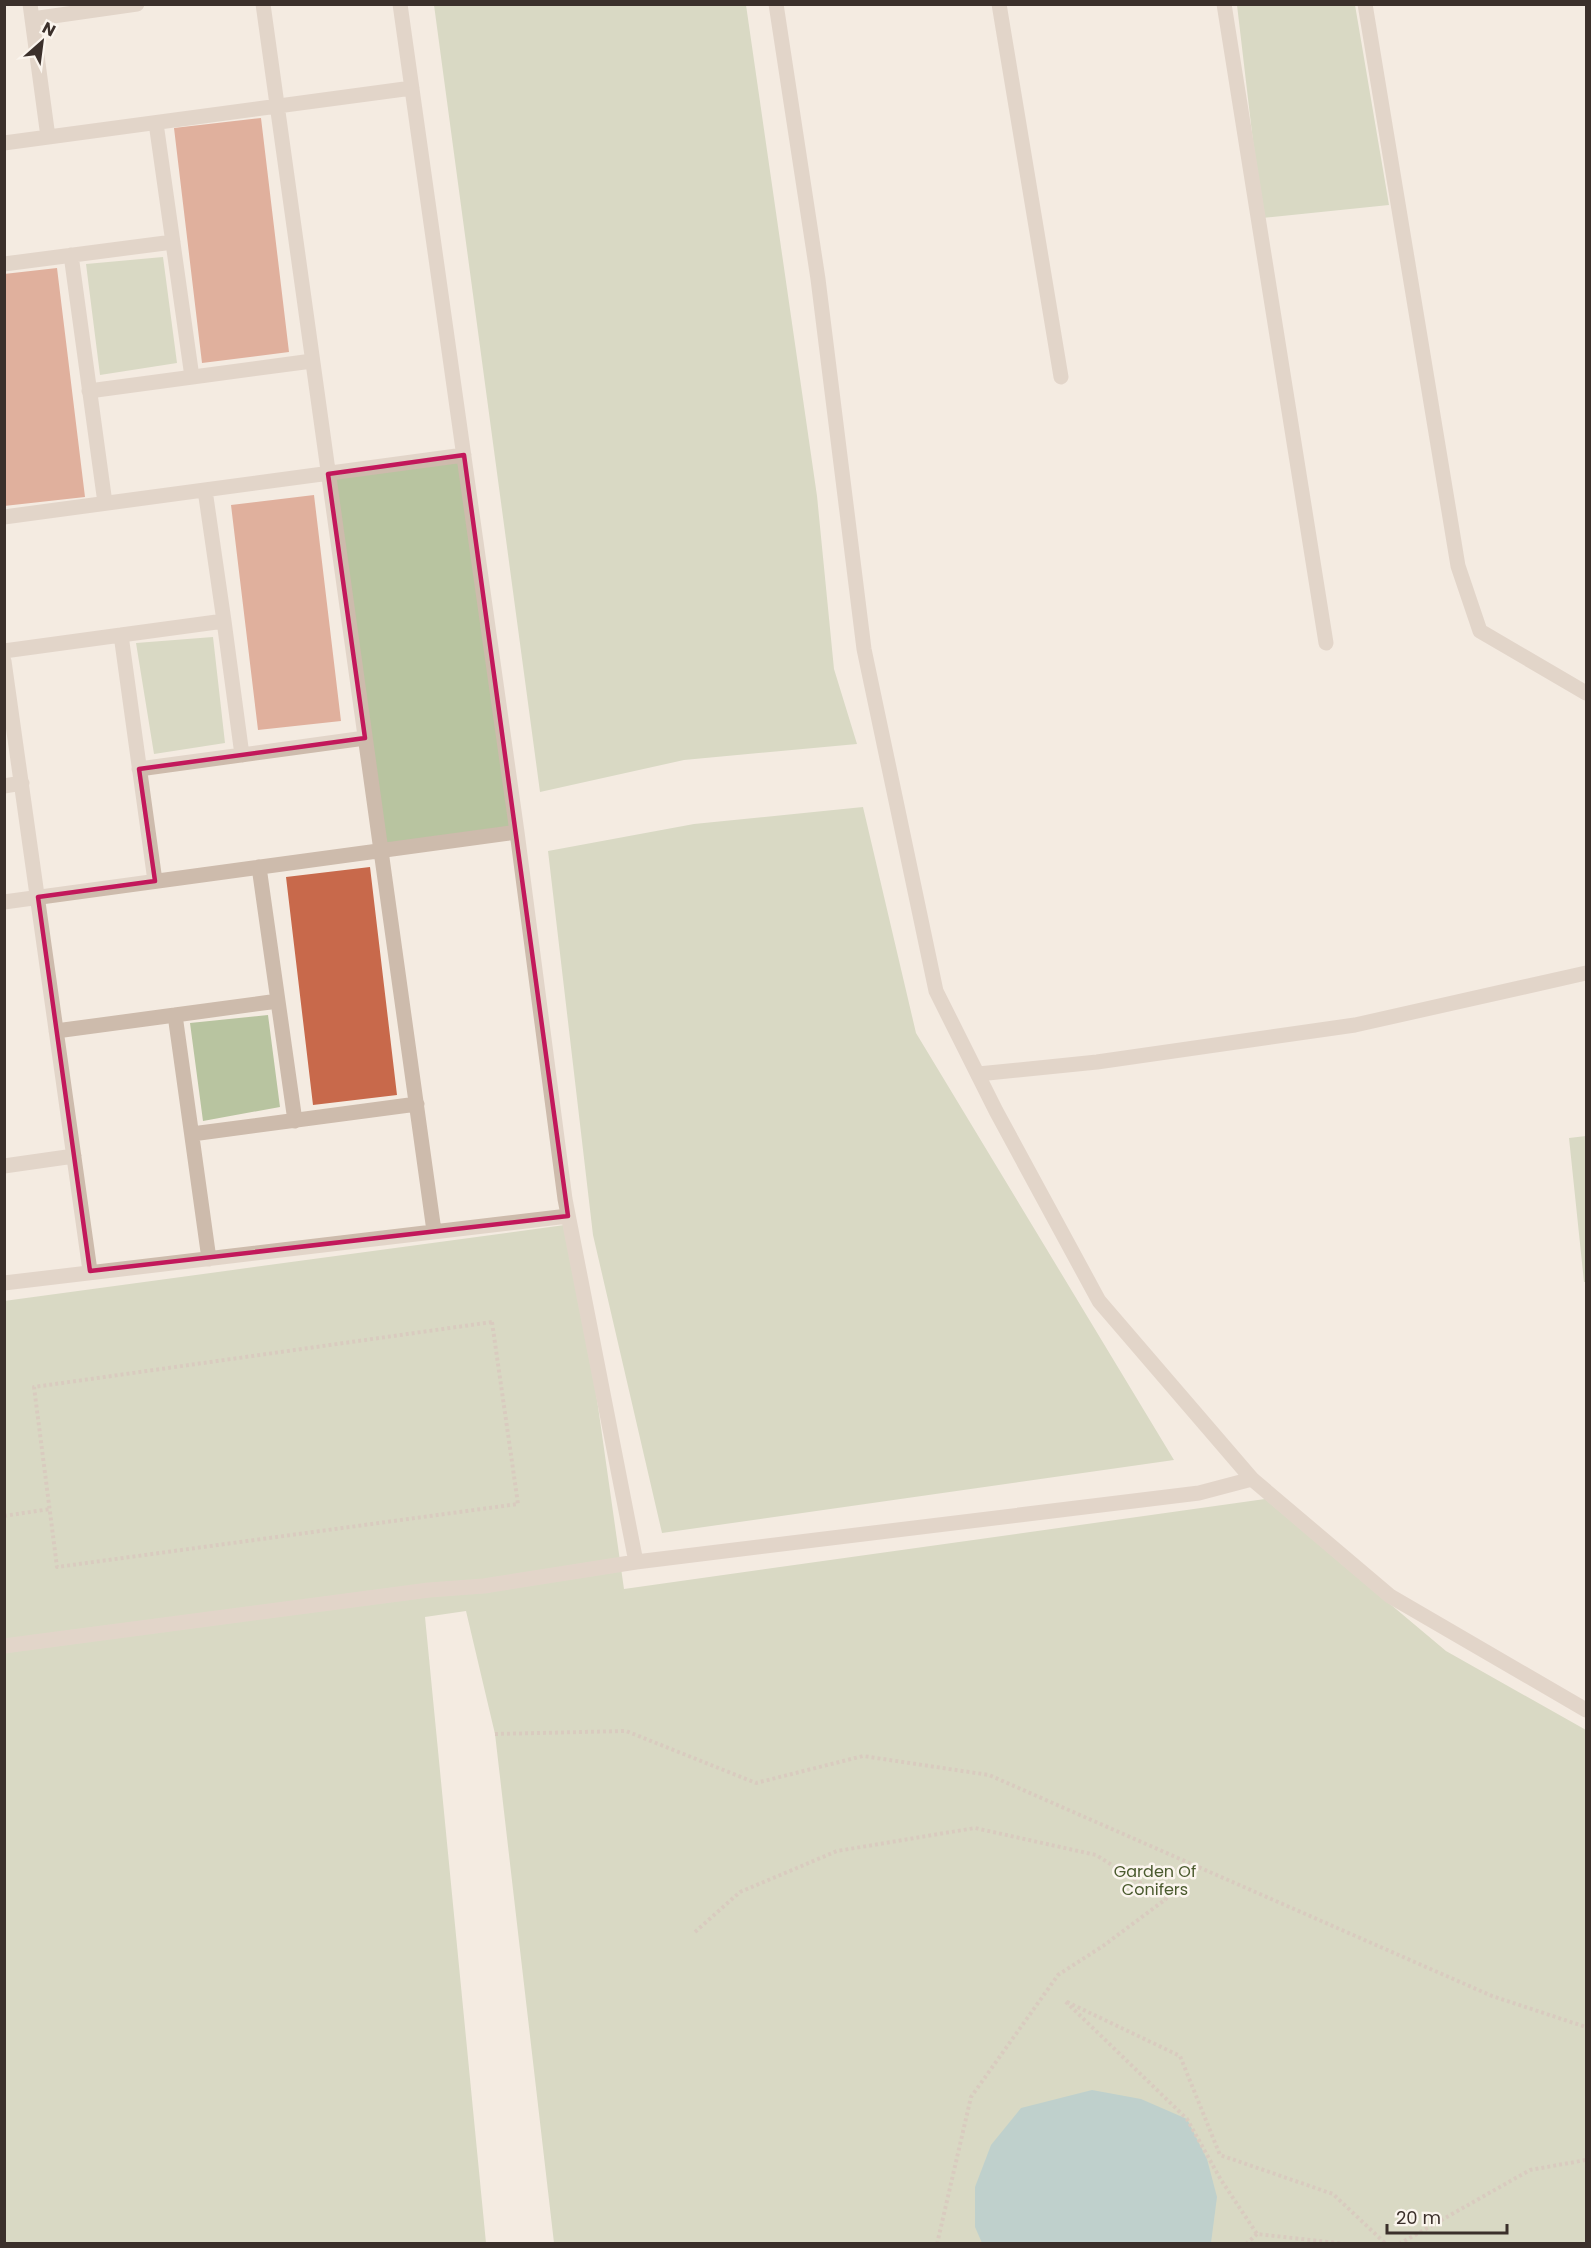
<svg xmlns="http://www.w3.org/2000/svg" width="1591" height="2248" viewBox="0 0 1591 2248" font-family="Poppins,sans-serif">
<rect width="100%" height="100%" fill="#f4ebe1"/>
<path fill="#b8c4a0" d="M434,5H746L817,496L834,669L857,744L684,760L540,792Z
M1237,5H1355L1389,205L1262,218Z
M163,257L177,363L100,375L86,264Z
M464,455L517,832L381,850L328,474Z
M213,637L225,743L154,754L136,643Z
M863,807L916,1033L1174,1460L662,1533L593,1235L548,851L694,824Z
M268,1015L280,1107L203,1121L190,1023Z
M1586,1136V1282H1584L1569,1138Z
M572,1224L624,1589L1265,1499L1446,1651L1586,1730V2243H554L495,1734L466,1611L425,1617L486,2243H5L4,1301Z"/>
<path fill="#7fb0b2" d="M1092,2090L1141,2099L1187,2119L1207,2159L1217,2197L1211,2243H982L975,2227V2187L991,2145L1021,2108Z"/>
<path fill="#c8694b" d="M261,118L289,352L202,363L174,128Z
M57,268L85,497L4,506V274Z
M314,495L341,721L258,730L231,505Z
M370,867L397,1095L313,1105L286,877Z"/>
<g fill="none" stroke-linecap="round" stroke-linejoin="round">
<path stroke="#b9a596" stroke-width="4" stroke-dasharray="3 3" stroke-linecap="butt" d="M492,1322L518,1504L57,1567L34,1387Z
M4,1516L50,1509
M495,1734L626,1731L756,1783L863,1756L989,1775L1492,1996L1586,2027
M695,1932L740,1892L837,1851L975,1828L1096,1855L1166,1899L1103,1946L1058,1975L971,2097L937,2244
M1246,2244L1257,2234
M1346,2244L1257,2234L1221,2180L1187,2119L1065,2001L1180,2056L1220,2155L1333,2194L1386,2244
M1399,2244L1530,2170L1586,2160"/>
<path stroke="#cdbbac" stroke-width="15" d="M1365,4L1458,566L1480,631L1586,693
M978,1074L1097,1062L1355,1025L1586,973"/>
<path stroke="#cdbbac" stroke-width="15" d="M30,4L48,137
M263,4L434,1231
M400,4L517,832L565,1199L636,1562
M999,4L1061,377
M1224,4L1326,643
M32,19L137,4
M156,123L192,377
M4,143L412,88
M71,255L105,503
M4,264L173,242
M89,391L312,361
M4,517L464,455
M224,621L242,755
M4,651L121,635
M4,661L90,1271
M139,769L365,738
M4,786L22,783
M155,881L121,635L224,621L205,490
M4,902L517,832
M278,1001L295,1121
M56,1031L175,1015
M192,1134L417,1104
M4,1166L74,1156
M209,1259L175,1015L278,1001L259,867
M4,1283L568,1216
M4,1646L429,1590L484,1586L636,1562L1199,1493L1252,1479"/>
<path stroke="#cdbbac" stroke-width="15" d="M776,4L818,279L864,649L936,991L996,1111L1099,1301L1252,1479L1390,1596L1586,1710"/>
</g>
<path d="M0 0H1591V2248H0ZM464,455L568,1216L90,1271L38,897L155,881L139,769L365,738L328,474Z" fill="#f4ebe1" fill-opacity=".55" fill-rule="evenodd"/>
<path fill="none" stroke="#c2185b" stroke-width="4.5" stroke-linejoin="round" d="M464,455L568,1216L90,1271L38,897L155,881L139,769L365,738L328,474Z"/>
<g text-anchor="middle" stroke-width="5" stroke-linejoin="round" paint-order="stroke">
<g font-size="16" fill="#4a5a2e" stroke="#fbf5ee">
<text x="1155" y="1877">Garden Of<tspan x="1155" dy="18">Conifers</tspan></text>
</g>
</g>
<rect width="1591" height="2248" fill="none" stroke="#3b302b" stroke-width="12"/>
<g transform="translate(42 42) rotate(28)" stroke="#fbf5ee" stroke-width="4.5" paint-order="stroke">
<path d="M0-4.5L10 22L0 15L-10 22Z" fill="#3b302b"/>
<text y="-9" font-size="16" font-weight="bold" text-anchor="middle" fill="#3b302b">N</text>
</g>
<path d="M1387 2224v9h120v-9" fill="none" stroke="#3b302b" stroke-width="3"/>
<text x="1396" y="2224" font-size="18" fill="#3b302b" stroke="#fbf5ee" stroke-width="4.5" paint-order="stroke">20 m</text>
</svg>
